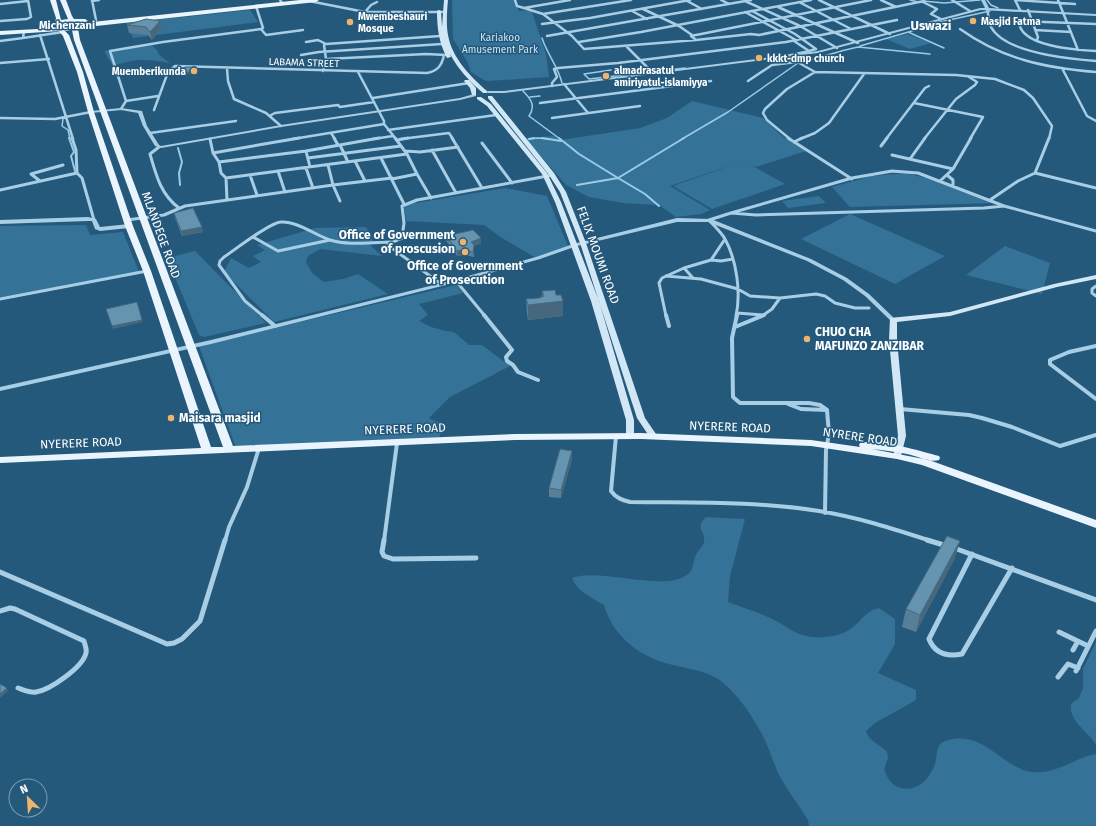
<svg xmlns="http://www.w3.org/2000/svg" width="1096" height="826" viewBox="0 0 1096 826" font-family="'Fira Sans',sans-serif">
<rect width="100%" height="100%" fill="#24597c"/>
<path fill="#357298" d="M452,0H514L519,11L530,10L532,12L546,54L549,77L488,81L484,80L471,72L468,63L453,39Z
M250,10L258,22L133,38L126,23Z
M907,34L931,43L910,49L886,39Z
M152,45L159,53L158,54L170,63C146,59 137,58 113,66L104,51Z
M692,101L763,118L782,136L806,151L756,167L749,164L785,184L712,209L673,186L744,161L670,186L710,210L701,214L676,217L659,205L623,203L589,197L566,185L525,138L554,136L561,140L640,128L667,118Z
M906,173L941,182L994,203L850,207L832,187L872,176Z
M505,188L547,196L568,246L536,258L502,238L484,225L406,221L404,206L410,204Z
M819,196L826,203L788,208L782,201Z
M850,214L945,256L895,284L801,239Z
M86,225L90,235L123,232L139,272L0,298V226Z
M366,227L374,243L370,245L382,256L320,249L308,256L306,262L312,273L324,282L343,279L358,274L388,294L274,322L224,272L231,258L249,268L261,262L253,256L265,250L257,245L315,228Z
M1005,246L1050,263L1042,294L966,275Z
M195,251L266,323L204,337L199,335L167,258Z
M456,285L463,293L419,304L428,315L419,321L431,327L446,331L454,332L469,345H482L510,366L450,397L429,418L443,425L439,439L236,448L199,346Z
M706,517L745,519L730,576L728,602C744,608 761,613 776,621C783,624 788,629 795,632C808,639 829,639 843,633C858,628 863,611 879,608L895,619V644L878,673L916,690V700L875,723L866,731C869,742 880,744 887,752L888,758L884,769C887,778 892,786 901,788C918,792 930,778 935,764C937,758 936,751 939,746C941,742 945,741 949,740C985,731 1002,768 1032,772C1050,774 1066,765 1082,758C1086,756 1091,755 1096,754V826H809L808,820C798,804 787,790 778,773C773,761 769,748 763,736C753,717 737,692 718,679C704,670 684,668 669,664C640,657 612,635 604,605C592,598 578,592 572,578C602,567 670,595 690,572C694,567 693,560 696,555C698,550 703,547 704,542C706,531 694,528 706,517Z
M1096,642V745C1089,732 1068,721 1071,704L1079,698L1083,688V669Z"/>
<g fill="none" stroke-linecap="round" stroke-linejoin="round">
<path stroke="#9ccbe6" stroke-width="1.5" d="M910,0L918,2
M987,0L991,5L998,8
M923,1L944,3L980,0
M940,22L990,11
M908,32L944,48
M542,38C547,54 558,66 562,83
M860,46L929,26
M841,51L858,47L930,54
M611,70L584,74L589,79L685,68
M523,91C531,99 536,106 529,116L560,139
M530,97L540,96
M63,119L62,126L68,130L70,139
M529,139L538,138L549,139
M682,139L728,112L798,63L842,51"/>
<path stroke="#9ccbe6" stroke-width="2" d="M69,138L74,152L71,156L75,171
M542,138L561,141
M559,138L579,154L618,178L577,185
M529,139L534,138
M178,148L182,162L179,173L180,185
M659,206L645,194L618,178L684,138"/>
<path stroke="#a8cee5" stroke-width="2.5" d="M92,0L96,20
M280,0L283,4
M515,0L517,6L524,8L570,0
M721,0L729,4
M819,0L890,34
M871,0L691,36L696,40L751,34L759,35L924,1
M881,0L896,7
M952,0L970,11
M1015,0L1075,4
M1015,0L1020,10
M1058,0L1078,50
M92,1L99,0
M309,1L365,12H445
M687,1L702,9
M745,1L800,26L837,48
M799,2L851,29
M923,2L937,9L931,14L941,19
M0,4L28,1
M778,7L858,43
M524,8L543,14L631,0
M643,9L679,26L692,35
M987,9C989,15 988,22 991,27C1005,53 1069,59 1096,61
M1028,10L1038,37L1037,40
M632,11L647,19
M752,11L795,34L816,49L809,51
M365,12L371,5L377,2
M745,12L796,40
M543,14L572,36L584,49L696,40
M0,21L27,19L31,17L28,0
M542,24L590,18L690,0
M1096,24L1019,21C1019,47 1077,50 1096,51
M261,29L266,35L303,30
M960,29C1002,59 1045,68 1096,72
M1035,30L1071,32
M40,35L73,139
M547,36L751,0
M23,38L63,32
M0,41L23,38L24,31
M306,42L318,40L326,44L440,36
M579,42L641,32L811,0
M627,47L653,73
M301,55L319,52L442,44
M787,56L815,72L956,75L995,79L1024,90L1033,98L1052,126L1049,139
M787,56L809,51L794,41
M326,59L426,54L446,55
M0,63L49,59
M227,68L228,81L234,99L266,113L281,126
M1063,70L1087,116L1096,121
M323,71L326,59L324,45L326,44
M358,72L384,121V124L396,139
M748,81L772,65L796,62
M564,84L588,113
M552,86V83L557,77L554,69L558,68L618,63L786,42L897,20
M373,98L469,83
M126,101L110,51L163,42L261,29L263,28L256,6
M540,103L711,81
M914,103L983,117L970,139
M121,109L126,101L158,96
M154,110L168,72L175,66L427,73C438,71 442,65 444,55
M271,117V115L275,113L338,105L340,107L374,102
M0,118L55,119L91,112
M552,118L640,106
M388,130L496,115
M150,133L236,121
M331,133L335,139
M293,139L384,124
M373,139L393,136
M401,139L449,133L453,139
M790,139L767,120L763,113L765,109L787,89L815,72
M800,139L815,133L829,123L864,74
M886,139L925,88L929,86
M924,139L956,99L975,85L977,82L969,77"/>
<path stroke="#a8cee5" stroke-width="3" d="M72,138L76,150L77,173L82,178L94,220
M334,138L338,145
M452,138L482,188
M788,138L852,179
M210,139L213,153L219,162L221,173L226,178L227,200
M397,140L408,138
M794,142L802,138
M482,143L512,183
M340,145L348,162
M881,146L887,138
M159,147L150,154C156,175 161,195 179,208
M432,150L456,193
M306,151L310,167
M405,151L420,152L458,147
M213,153L299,138
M892,155L953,169L971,138
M308,158L401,146
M381,158L404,204
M910,159L925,138
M355,161L365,181
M219,162L306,151L379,138
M328,165L333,185L392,178
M306,168L313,188
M278,171L285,192
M892,171L918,173L1004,206L984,208L756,215L731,213L852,178Z
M1035,173L1096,188
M31,174L63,165
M31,174L40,181
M417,174L431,198
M250,175L257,195
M947,175L953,180V186
M226,178L407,154L395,138
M392,179L417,174L407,154
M940,181L953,169
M0,190L77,173
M990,200L1018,181L1035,173L1049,138
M1004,206L1096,231
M731,213L709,220C714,226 721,232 725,239C737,261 741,293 736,316
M127,220L164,215L185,206L333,185L340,201
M253,237L278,251L330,240
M711,260L721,261L733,259
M684,268L693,278
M666,276L701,279L738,289L750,296L780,298L816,294L825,296L835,303L855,308H869
M456,281L485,316
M441,284L389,246L388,244L402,238L404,223L402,206L417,200L553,175
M1096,286L1092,289V293L1096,296
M0,299L147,271
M737,313L763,315
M263,316L245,301L219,265L220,261L224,257C236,249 269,223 281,222C297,221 315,235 330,240C349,246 371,242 391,242
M666,316L659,283L662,278L684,268L711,260L725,239
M762,316L772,309L780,298"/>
<path stroke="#a8cee5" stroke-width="4" d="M262,315L275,326
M484,315L512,350L506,357L507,361L513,365L518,372L538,380
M666,315L669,326
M737,315L732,338L733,397L740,403H809L820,405L827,410L829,434L826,450L825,513
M735,327L764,315
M1096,346L1069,352L1050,360V364L1096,399
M788,404L801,409L827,410
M900,409L969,415L982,418L1012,427L1060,446L1096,435
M616,436L611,491C616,498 622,500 630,502C693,503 756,501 819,511C857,517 894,529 931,541
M225,541L229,527L247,487L259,448
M384,541L397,443"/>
<path stroke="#a8cee5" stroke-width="5" d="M384,540L382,552L384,556L393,559L476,558
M927,540L947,546
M954,548L1096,600
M972,554L929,639C935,654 947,657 962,654L1012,568
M0,572L167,644L174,643L182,639L200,621L225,540
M0,611L10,608L15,609L84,641C85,645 87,649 86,653C83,667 50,690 36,692C30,693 24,690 18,688
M1059,632L1088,646
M1073,650L1078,641
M1076,671L1096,631
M1058,677L1068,664L1078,668"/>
<path fill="#a8cee5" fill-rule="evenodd" d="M981,0H985L989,8L1096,14V16L981,10L818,53L504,93H488L486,92L488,91H504L818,51L980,8H985Z
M474,94L476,95V96L460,100L281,127L161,148L155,146L143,126L138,113L121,110L91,113L89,112L91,111L121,108L142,111L147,126L159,145L161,146L281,125L460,98Z
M88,217L96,219L100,227L129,224L132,226L129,228L100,231L95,229L92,221H88L0,224V220Z
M677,218L711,219L811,259L847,278L869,294L896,320L893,322L891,321L865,296L843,280L807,261L708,222H677L577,246L540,259L458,282L211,344L0,391V387L211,340L454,280L536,257L573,244Z"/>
<path fill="#d2e7f5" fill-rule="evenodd" d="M444,0H448C447,11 446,24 448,35C452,58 470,76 487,91V93H483C470,82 458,69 450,54L451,57L447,58C439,43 437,28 437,11L439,10L441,11L442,27Z
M465,80H469L476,88V95H472L470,88L464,81Z
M488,96H492L554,173L566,192L586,243L645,418L658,437L657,439H651L637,418L580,243L560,192L549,175L488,98Z
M477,97H481L491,104L547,173L561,202L599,301L634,420V437L633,439H627L626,437V420L591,301L555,202L542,174L487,106L477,99Z
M1096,275V279L1057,287L950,316L897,322V340L906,436L901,456L900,458H894L893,456L898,436L889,340L890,318L950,312L1054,284Z"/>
<path fill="#e9f4fd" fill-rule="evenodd" d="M50,0H56L61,20L68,19L60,0H66L72,16L74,19H85L88,21L85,23H65L46,26V24L55,22L56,18Z
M300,0H319L316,2L78,28L80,40L233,446L515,434L641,433L811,440L860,447L859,445L860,443C878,438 921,451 939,456L940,458L939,460C930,463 917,456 907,454C896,452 884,450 872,449L929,460L1096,520V528L922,465L897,459L811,446L641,439L515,440L0,463V457L201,448L143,271L125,226L88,112L77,72L63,36L59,31L0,35V31L56,28L92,22ZM72,30L74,40L223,447H211L151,271L133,226L94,112L83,72L69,35L65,31Z"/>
</g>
<path fill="#577f98" d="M160,21L162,28L152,40L148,35L129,33L127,25Z
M174,213L203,232L182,236L175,218Z
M446,236L481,243L474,246V257L464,255L457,256L454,251L446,241Z
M542,291L556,295L563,301V316L528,320L527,314L526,299L539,298L542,296Z
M572,451V459L561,498L549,497V488Z
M955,558L916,632L902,627L906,609Z"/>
<path fill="#47687c" d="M160,21L162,28L152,40L150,32Z
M198,70L199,72L183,75V73Z
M202,227L203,232L182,236L181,231Z
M481,238V243L474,246V257L471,242Z
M464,250V255L457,256V251Z
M563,301V316L528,320V305Z
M142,320L143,322L113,329L112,326Z
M572,451V459L561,498V490Z
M960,541L955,558L916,632L920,615Z
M7,688L8,691L0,698V694Z"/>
<path fill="#6594b1" stroke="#47687c" d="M146,19L160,21L150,32L146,27L127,25Z
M185,67H196L198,70L183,73Z
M193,208L202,227L181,231L174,213Z
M473,230L481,238L471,242L474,245L473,252L464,250L457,251L454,246L446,236Z
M555,290L556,295H561L563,301L528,305L526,299L539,298L544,296L542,291Z
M137,302L142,320L112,326L106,309Z
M560,449L572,451L561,490L549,488Z
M947,536L960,541L920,615L906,609Z
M0,684L7,688L0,694Z"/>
<g fill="#efb36c" stroke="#24597c" stroke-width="1.5">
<circle cx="973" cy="21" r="4"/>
<circle cx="350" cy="22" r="4"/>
<circle cx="759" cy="58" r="4"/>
<circle cx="194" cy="71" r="4"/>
<circle cx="606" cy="76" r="4"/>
<circle cx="463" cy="242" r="4"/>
<circle cx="465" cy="252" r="4"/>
<circle cx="807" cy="339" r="4"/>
<circle cx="171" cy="418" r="4"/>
</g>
<g text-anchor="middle" stroke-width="3" stroke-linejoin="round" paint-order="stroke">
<g font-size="10" font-weight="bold" fill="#fff" stroke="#24597c" text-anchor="start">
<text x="358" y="20">Mwembeshauri<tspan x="358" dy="12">Mosque</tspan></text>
<text x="981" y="25">Masjid Fatma</text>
<text x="767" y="62">kkkt-dmp church</text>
<text x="614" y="74">almadrasatul<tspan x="614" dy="12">amiriyatul-islamiyya</tspan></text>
<text x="186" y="75" text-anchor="end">Muemberikunda</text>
</g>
<g font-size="10" fill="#cbe5f4" stroke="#24597c">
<text x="500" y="41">Kariakoo<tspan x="500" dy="12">Amusement Park</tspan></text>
</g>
<g font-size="10" fill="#fff" stroke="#24597c">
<text transform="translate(304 62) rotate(2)" y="4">LABAMA STREET</text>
</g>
<g font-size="11" font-weight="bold" fill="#fff" stroke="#24597c">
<text x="67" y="29">Michenzani</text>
</g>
<g font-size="12" fill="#fff" stroke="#24597c">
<text transform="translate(161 235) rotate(70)" y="4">MLANDEGE ROAD</text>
<text transform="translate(598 255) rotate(70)" y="4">FELIX MOUMI ROAD</text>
<text transform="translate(730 427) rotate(2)" y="4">NYERERE ROAD</text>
<text transform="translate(405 429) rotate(-2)" y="4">NYERERE ROAD</text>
<text transform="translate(860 437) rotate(8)" y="4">NYRERE ROAD</text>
<text transform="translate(81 443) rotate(-2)" y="4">NYERERE ROAD</text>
</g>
<g font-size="12" font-weight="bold" fill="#fff" stroke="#24597c" text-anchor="start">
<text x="455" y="239" text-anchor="end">Office of Government<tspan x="455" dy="14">of proscusion</tspan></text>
<text x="465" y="270" text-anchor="middle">Office of Government<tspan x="465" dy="14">of Prosecution</tspan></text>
<text x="815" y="336">CHUO CHA<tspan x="815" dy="14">MAFUNZO ZANZIBAR</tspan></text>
<text x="179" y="422">Maisara masjid</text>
</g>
<g font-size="13" font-weight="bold" fill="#fff" stroke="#24597c">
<text x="931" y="30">Uswazi</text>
</g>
</g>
<g transform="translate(28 798) rotate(335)"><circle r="19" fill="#24597c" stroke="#7c9bb0"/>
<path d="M0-3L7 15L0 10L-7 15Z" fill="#efb36c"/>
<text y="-6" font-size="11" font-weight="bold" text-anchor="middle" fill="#ffffff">N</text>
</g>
</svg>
